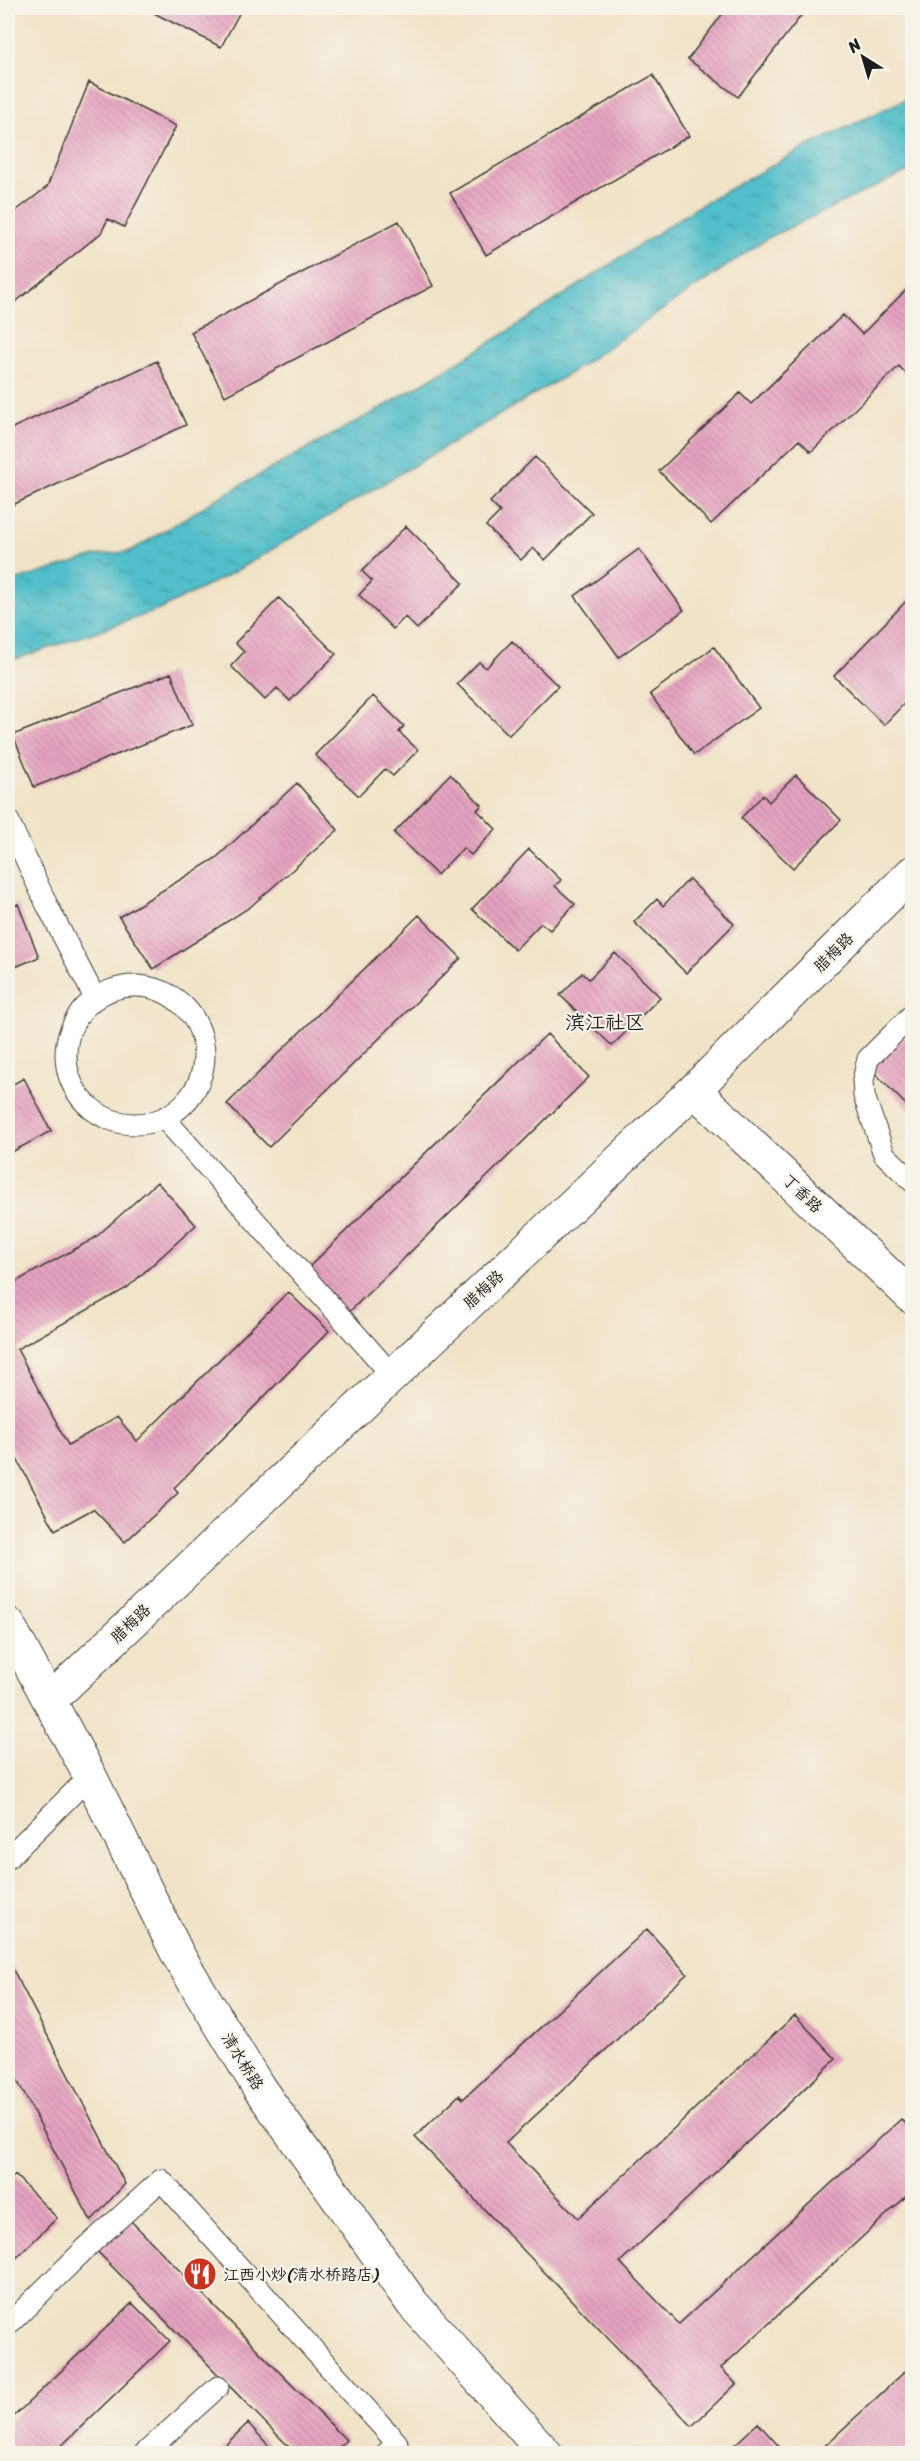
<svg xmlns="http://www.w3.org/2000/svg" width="920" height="2461" viewBox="0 0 920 2461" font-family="Sriracha,'LXGW WenKai TC',sans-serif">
<defs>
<pattern id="water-ripples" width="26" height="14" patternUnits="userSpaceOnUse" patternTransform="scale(1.5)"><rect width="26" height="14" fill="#51bec9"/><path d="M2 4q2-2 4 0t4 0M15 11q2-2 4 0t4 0" fill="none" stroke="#429aa2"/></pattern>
<pattern id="building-back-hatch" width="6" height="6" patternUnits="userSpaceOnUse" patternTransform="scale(1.5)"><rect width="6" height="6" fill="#e5a2c0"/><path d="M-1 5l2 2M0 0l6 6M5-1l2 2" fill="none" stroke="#c48ba4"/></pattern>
</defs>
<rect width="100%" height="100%" fill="#f7f3e8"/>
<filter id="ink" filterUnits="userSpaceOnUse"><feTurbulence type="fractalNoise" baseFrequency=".0167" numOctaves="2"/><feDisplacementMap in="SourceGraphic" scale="12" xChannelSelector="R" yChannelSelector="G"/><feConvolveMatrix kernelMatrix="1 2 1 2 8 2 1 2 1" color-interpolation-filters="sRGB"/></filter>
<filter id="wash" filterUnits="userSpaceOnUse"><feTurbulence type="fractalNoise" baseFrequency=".008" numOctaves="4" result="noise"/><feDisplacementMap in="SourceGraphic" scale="24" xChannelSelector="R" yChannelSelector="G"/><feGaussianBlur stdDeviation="1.35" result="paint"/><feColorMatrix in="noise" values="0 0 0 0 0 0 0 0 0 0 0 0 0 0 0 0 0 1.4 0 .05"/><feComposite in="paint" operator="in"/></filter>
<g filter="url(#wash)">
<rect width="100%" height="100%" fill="#f0e3c7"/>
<path fill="url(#water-ripples)" stroke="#366d72" stroke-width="1.5" d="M912,96V169L768,238L567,375L234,572L159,610L8,662V583L95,556L131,551L223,495L385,406L509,331L694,209L798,151Z"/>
<g id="blocks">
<path fill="url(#building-back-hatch)" d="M144,8H242L221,47Z
M727,8H807L738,97L688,59Z
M653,75L689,136L486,255L450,193Z
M89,82L176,126L124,227L108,219L101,233L8,308V217L47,187Z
M399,221L433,286L225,396L191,332Z
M912,284V380L899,366L811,452L799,440L711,524L659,471L740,393L751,404L843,315L862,334Z
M157,361L186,425L8,507V430Z
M535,457L592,513L545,560L533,548L521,560L486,526L500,512L490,502Z
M406,526L463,583L417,629L405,617L393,629L359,595L372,581L362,571Z
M639,549L684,610L619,657L575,596Z
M912,595V695L884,725L834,676Z
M279,598L336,654L290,701L277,688L265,700L231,666L244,652L235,643Z
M512,641L558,686L509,735L457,684L479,662L486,668Z
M714,647L759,708L694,755L650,694Z
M171,673L192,725L34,787L13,735Z
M373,696L404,726L399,732L418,750L393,776L385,769L359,796L315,755Z
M450,774L482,805L477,810L496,829L471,855L463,848L437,875L394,833Z
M796,775L841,820L793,868L741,818L763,795L769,802Z
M297,783L338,830L250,907L153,969L119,917L216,858Z
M529,849L561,880L555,886L575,904L550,930L541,923L515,950L472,909Z
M689,879L734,924L686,973L634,922L657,899L663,906Z
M18,904L39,957L8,970V908Z
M419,915L461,958L269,1147L227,1104Z
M615,953L660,997L612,1046L560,995L582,973L589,979Z
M912,1030V1111L872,1070Z
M547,1034L589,1077L348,1313L306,1270Z
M24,1078L51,1131L8,1154V1087Z
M157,1182L196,1225L127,1288L17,1349L68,1445L117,1417L137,1441L288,1292L329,1331L174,1488L178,1493L125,1542L93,1509L55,1530L8,1442V1286L95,1238Z
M647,1929L687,1974L506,2143L578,2218L795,2015L836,2059L620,2262L679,2324L901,2119L912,2131V2191L721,2368L736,2384L692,2426L415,2137L459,2095L463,2099Z
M8,1960L125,2184L91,2221L8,2063Z
M15,2175L57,2218L8,2266V2182Z
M129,2219L346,2440L333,2454H296L96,2250Z
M132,2303L170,2341L53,2454H8V2422Z
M912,2365V2443L901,2454H816Z
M248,2423L276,2454H216Z
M758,2423L786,2454H725Z"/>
</g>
</g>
<g filter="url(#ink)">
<use href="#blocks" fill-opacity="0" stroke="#3c3a36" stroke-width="1.5"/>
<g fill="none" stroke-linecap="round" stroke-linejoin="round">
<g stroke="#3c3a36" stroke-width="23">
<path id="service" d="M8,820L47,905L95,998
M66 1055a69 69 0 1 1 138 0a69 69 0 1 1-138 0Z
M912,1015L868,1059L863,1080L864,1096L884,1154L912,1181
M165,1119L392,1375
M8,1858L90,1776
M8,2325L87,2247L161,2180L397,2443L386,2454
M144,2454L218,2387"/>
</g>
<g stroke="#3c3a36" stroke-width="35">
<path id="tertiary" d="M694,1090L912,1297
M8,1624L90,1776L178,1955L259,2088L412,2303L546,2454
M50,1700L694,1090L912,873"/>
</g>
<use href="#service" stroke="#fff" stroke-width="21"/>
<use href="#tertiary" stroke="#fff" stroke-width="33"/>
</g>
</g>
<defs>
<g id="restaurant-disc" transform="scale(1.725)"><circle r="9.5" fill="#c8321e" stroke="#f7f3e8"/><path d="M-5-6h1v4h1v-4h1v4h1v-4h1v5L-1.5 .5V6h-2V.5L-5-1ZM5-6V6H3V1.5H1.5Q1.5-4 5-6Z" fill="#fff"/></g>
</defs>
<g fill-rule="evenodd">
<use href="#restaurant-disc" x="200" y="2274"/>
</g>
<g text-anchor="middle" stroke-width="4.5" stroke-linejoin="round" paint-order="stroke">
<g font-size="16" fill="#1c1c1c" stroke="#f7f3e8">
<text transform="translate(833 952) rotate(-45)" y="6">腊梅路</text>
<text transform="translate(803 1193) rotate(44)" y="6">丁香路</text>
<text transform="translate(483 1289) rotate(-43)" y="6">腊梅路</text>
<text transform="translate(130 1623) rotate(-44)" y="6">腊梅路</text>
<text transform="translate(243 2061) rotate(58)" y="6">清水桥路</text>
</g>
<g font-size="16" fill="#1c1c1c" stroke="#f7f3e8" text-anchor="start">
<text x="223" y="2280">江西小炒(清水桥路店)</text>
</g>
<g font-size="20" fill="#1c1c1c" stroke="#f7f3e8">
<text x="605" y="1029">滨江社区</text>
</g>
</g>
<rect width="920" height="2461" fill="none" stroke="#f7f3e8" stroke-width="30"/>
<g transform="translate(863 57) rotate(323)" stroke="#f7f3e8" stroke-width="4.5" paint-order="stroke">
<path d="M0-4.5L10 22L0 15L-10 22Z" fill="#1c1c1c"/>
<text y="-9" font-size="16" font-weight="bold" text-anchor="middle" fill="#1c1c1c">N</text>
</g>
</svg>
